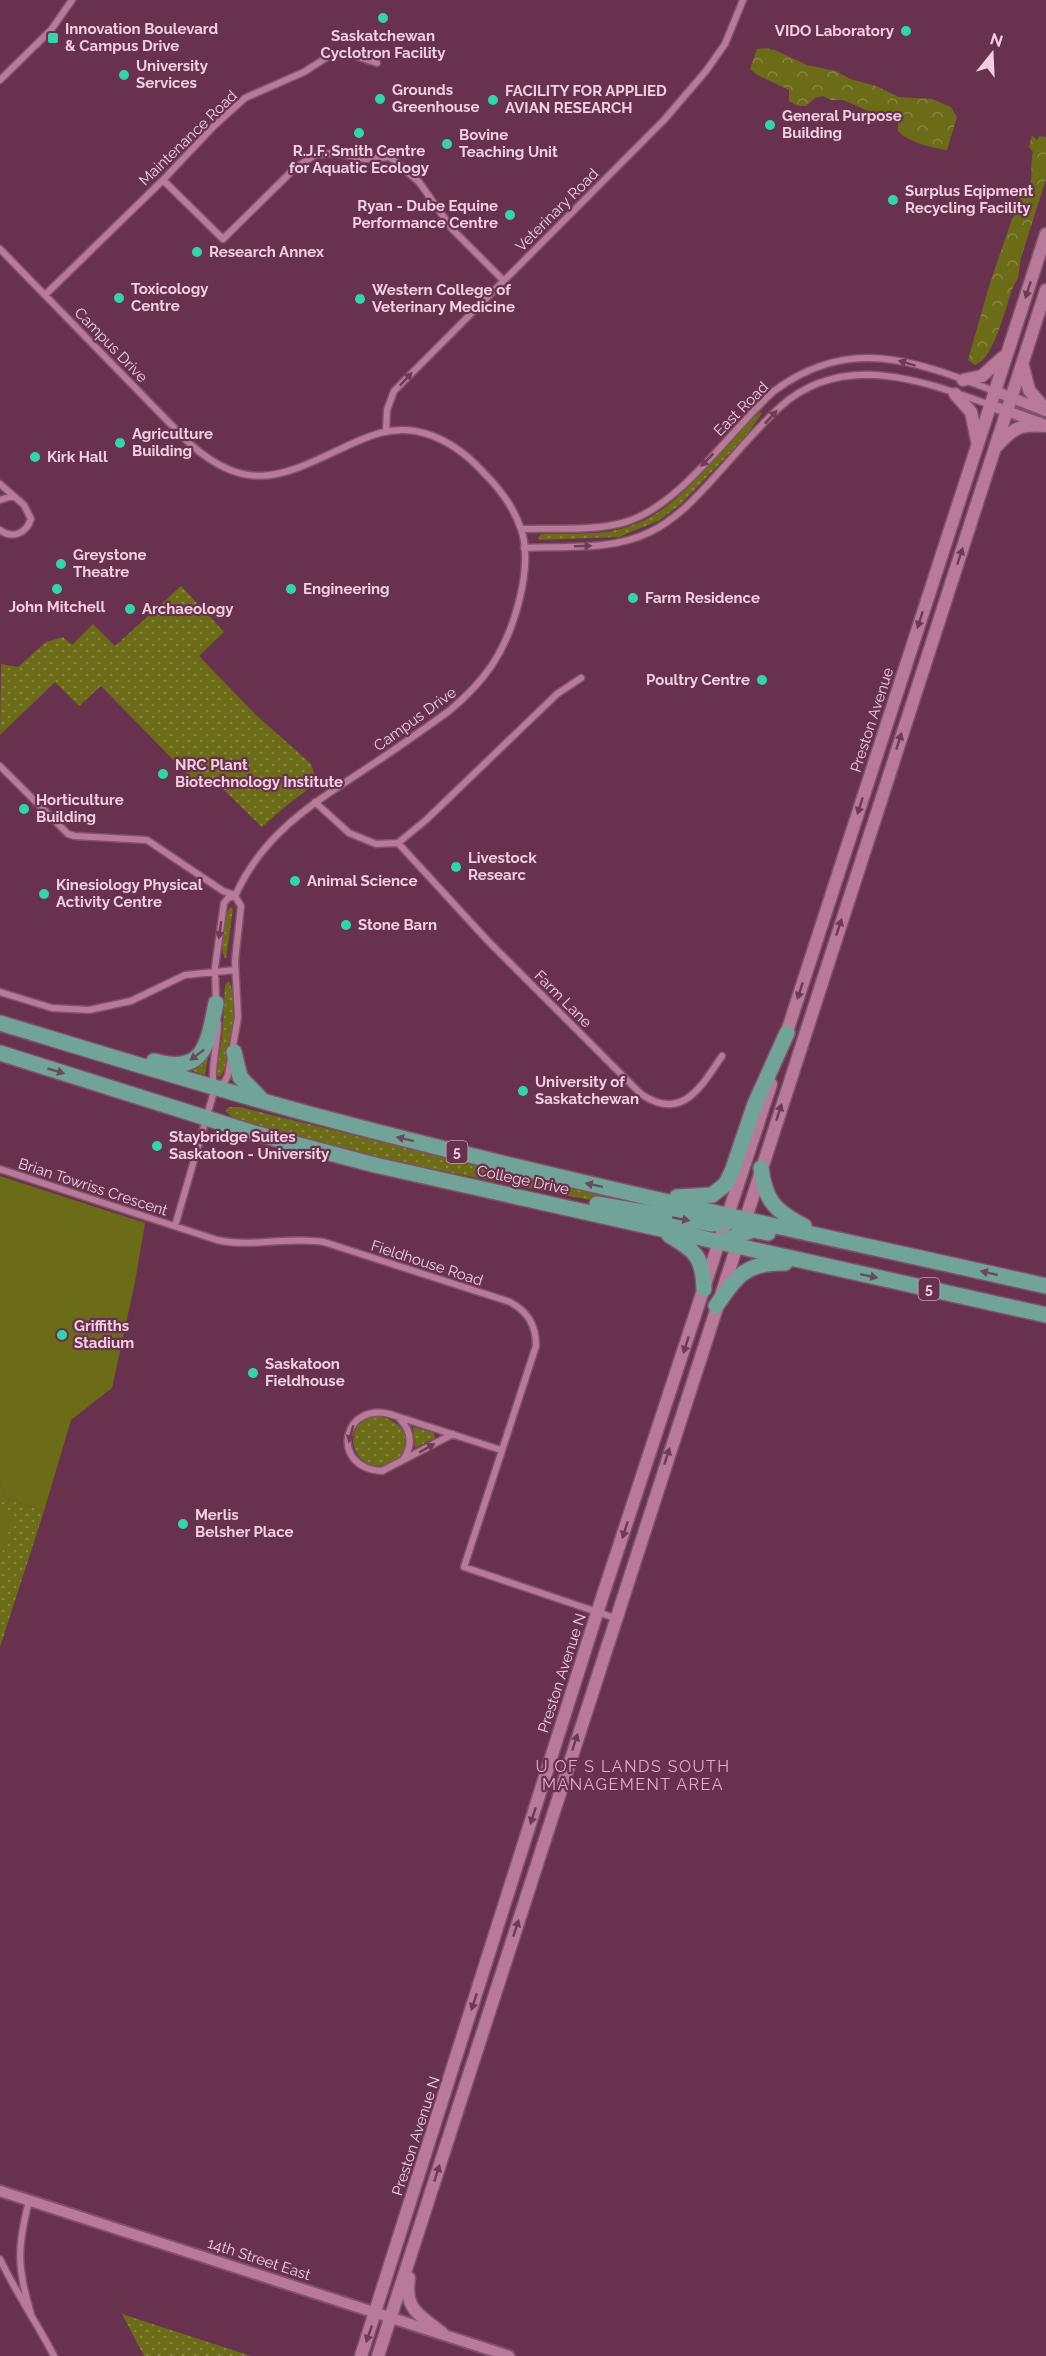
<svg xmlns="http://www.w3.org/2000/svg" width="1046" height="2356" viewBox="0 0 1046 2356" font-family="Raleway,sans-serif">
<defs>
<pattern id="grass-dots" width="8" height="8" patternUnits="userSpaceOnUse" patternTransform="scale(1.5)"><rect width="8" height="8" fill="#6c6b18"/><path d="M2 2h.1M6 6h.1" fill="none" stroke="#898644" stroke-width="1.8" stroke-linecap="round"/></pattern>
<pattern id="forest-crowns" width="20" height="18" patternUnits="userSpaceOnUse" patternTransform="scale(1.5)"><rect width="20" height="18" fill="#6c6b18"/><path d="M2 6a3 3 0 1 1 6 0M12 15a3 3 0 1 1 6 0" fill="none" stroke="#898644"/></pattern>
</defs>
<rect width="100%" height="100%" fill="#68324e"/>
<path fill="url(#grass-dots)" d="M760,412L762,413L747,435L682,503L660,520L619,537L539,540L538,538L541,534C568,533 597,536 624,528C684,511 714,450 760,412Z
M181,586L224,632L199,656L256,715L311,764L315,776L312,786L286,806L262,827L216,782L194,781L101,686L79,706L55,682L0,735L1,664L18,667L46,642L63,637L72,645L93,624L115,646Z
M230,907L233,909L226,959C217,948 224,919 230,907Z
M229,981C238,999 233,1062 220,1077L216,1074V1070L222,1038L225,985Z
M210,1045L205,1075L184,1068Z
M229,1107H240L361,1137L683,1210L703,1222L391,1161L236,1120L225,1111Z
M374,1416C395,1416 423,1440 399,1458C360,1487 332,1427 374,1416Z
M413,1427L434,1433L435,1438L415,1448Z
M0,1482L4,1498L44,1511L0,1647Z
M122,2314L251,2356H144Z"/>
<path fill="url(#forest-crowns)" d="M765,48L775,50L807,65L836,71L850,79L876,86L899,97L932,99L951,107L957,117L947,150C932,148 908,142 898,131V123L887,119L869,124L865,119L868,111L843,100H831L823,96L815,98L806,106H798L789,101V90L757,75L750,69L757,49Z
M1032,135L1037,140L1039,136L1046,137V179L1021,258L1018,278L1013,287C1006,305 994,360 975,365L968,360L990,283L1012,219L1022,204L1020,199L1021,192L1026,195C1035,182 1029,168 1033,152L1029,147Z"/>
<path fill="#6c6b18" d="M0,1176L145,1223L135,1282L112,1388L71,1420L44,1511L4,1498L0,1482Z
M0,1508L15,1513L0,1559Z"/>
<g fill="none" stroke-linecap="round" stroke-linejoin="round">
<g stroke="#80526a" stroke-width="9">
<path id="minor" d="M0,80L51,30L72,0
M163,180L223,239L295,168L315,155L336,153L365,159L390,157L419,182L453,230L503,280
M0,249L190,444C251,497 286,474 349,445C371,435 390,427 415,431C443,436 465,452 484,473C499,488 514,508 521,529C534,567 514,632 492,665C480,683 466,697 449,711C424,729 399,747 373,764C317,801 264,831 235,896L228,898L224,903L215,967L216,1001
M45,295L163,180L214,126L245,98L304,72L332,54L346,53L377,63
M386,431L387,410L394,391L664,120L706,71L725,44L743,0
M0,484L24,505L31,519C26,534 12,539 0,530
M0,500L13,496
M521,529C553,528 588,531 618,524C677,512 730,430 774,391C850,335 915,361 994,391
M524,548C565,546 612,551 650,532C679,518 699,494 721,470C740,449 759,426 780,407C842,351 922,380 990,405
M0,766L68,834L75,836L147,840L223,891L235,895
M315,802L349,833L376,844L398,843L426,820L557,694L581,678
M398,843L488,941L641,1094C682,1122 701,1087 722,1056
M0,992L52,1008L89,1010L131,1001L185,975L235,970
M218,1087L225,1081L228,1075L238,1017L235,961L241,906L235,896
M0,1169L217,1240C252,1248 289,1236 324,1242L510,1302C528,1312 536,1325 536,1346L464,1567L615,1618
M175,1226L215,1088C209,1076 218,1041 218,1023
M399,1418C412,1431 413,1445 403,1460
M453,1434L382,1471C327,1468 343,1396 396,1416L501,1450
M29,2201C17,2247 17,2268 31,2314
M0,2259C16,2293 37,2323 54,2356"/>
</g>
<g stroke="#80526a" stroke-width="14">
<path id="tertiary" d="M994,391L1046,411
M990,405L1043,424
M0,2191L509,2356"/>
</g>
<g stroke="#80526a" stroke-width="15">
<path id="secondary" d="M1023,366L1029,390L1046,410
M963,380L982,376L1003,357
M955,394L971,412L977,441
M997,446C1014,427 1021,424 1046,426
M784,1041L1046,234
M409,2278C404,2310 420,2315 442,2333
M361,2356L597,1613L771,1084
M378,2356L1046,290"/>
</g>
<g stroke="#80526a" stroke-width="18">
<path id="primary" d="M0,1023C109,1056 218,1090 328,1119C565,1182 806,1232 1046,1286
M234,1052L240,1077L262,1100
M0,1053L254,1133L375,1165L1046,1315
M154,1061C206,1076 208,1041 216,1003
M761,1168C765,1201 775,1211 804,1226
M677,1197L712,1195L726,1184L733,1169L755,1104L787,1033
M597,1204L712,1224L739,1221
M669,1235C695,1251 703,1256 704,1289
M720,1242L753,1230L768,1233
M716,1306C737,1276 746,1262 785,1263"/>
</g>
<use href="#minor" stroke="#b87a98" stroke-width="6"/>
<use href="#tertiary" stroke="#b87a98" stroke-width="10"/>
<use href="#secondary" stroke="#b87a98" stroke-width="12"/>
<use href="#primary" stroke="#72a399" stroke-width="15"/>
</g>
<defs><path id="oneway-solid" d="M-6-.8H1V-3.2L6.5 0L1 3.2V.8H-6Z" transform="scale(1.5)"/></defs>
<g fill="#703955">
<use href="#oneway-solid" transform="translate(1028 290) rotate(108)"/>
<use href="#oneway-solid" transform="translate(907 363) rotate(-163)"/>
<use href="#oneway-solid" transform="translate(406 379) rotate(-47)"/>
<use href="#oneway-solid" transform="translate(771 417) rotate(-47)"/>
<use href="#oneway-solid" transform="translate(707 460) rotate(135)"/>
<use href="#oneway-solid" transform="translate(583 546) rotate(-2)"/>
<use href="#oneway-solid" transform="translate(960 556) rotate(-72)"/>
<use href="#oneway-solid" transform="translate(920 620) rotate(108)"/>
<use href="#oneway-solid" transform="translate(899 741) rotate(-72)"/>
<use href="#oneway-solid" transform="translate(860 806) rotate(108)"/>
<use href="#oneway-solid" transform="translate(839 927) rotate(-72)"/>
<use href="#oneway-solid" transform="translate(220 930) rotate(98)"/>
<use href="#oneway-solid" transform="translate(800 991) rotate(108)"/>
<use href="#oneway-solid" transform="translate(779 1112) rotate(-72)"/>
<use href="#oneway-solid" transform="translate(686 1345) rotate(108)"/>
<use href="#oneway-solid" transform="translate(351 1434) rotate(105)"/>
<use href="#oneway-solid" transform="translate(427 1448) rotate(-29)"/>
<use href="#oneway-solid" transform="translate(667 1456) rotate(-72)"/>
<use href="#oneway-solid" transform="translate(625 1530) rotate(108)"/>
<use href="#oneway-solid" transform="translate(575 1742) rotate(-72)"/>
<use href="#oneway-solid" transform="translate(533 1816) rotate(108)"/>
<use href="#oneway-solid" transform="translate(516 1928) rotate(-72)"/>
<use href="#oneway-solid" transform="translate(474 2002) rotate(108)"/>
<use href="#oneway-solid" transform="translate(437 2173) rotate(-72)"/>
<use href="#oneway-solid" transform="translate(369 2334) rotate(109)"/>
</g>
<g fill="#6a495d">
<use href="#oneway-solid" transform="translate(197 1055) rotate(143)"/>
<use href="#oneway-solid" transform="translate(56 1071) rotate(17)"/>
<use href="#oneway-solid" transform="translate(405 1139) rotate(-166)"/>
<use href="#oneway-solid" transform="translate(594 1185) rotate(-168)"/>
<use href="#oneway-solid" transform="translate(681 1219) rotate(10)"/>
<use href="#oneway-solid" transform="translate(989 1273) rotate(-167)"/>
<use href="#oneway-solid" transform="translate(869 1276) rotate(12)"/>
</g>
<g fill="#35d4a7" stroke="#68324e" stroke-width="2">
<circle cx="383" cy="18" r="6"/>
<circle cx="906" cy="31" r="6"/>
<rect x="47" y="32" width="12" height="12" rx="3"/>
<circle cx="124" cy="75" r="6"/>
<circle cx="380" cy="99" r="6"/>
<circle cx="493" cy="100" r="6"/>
<circle cx="770" cy="125" r="6"/>
<circle cx="359" cy="133" r="6"/>
<circle cx="447" cy="144" r="6"/>
<circle cx="893" cy="200" r="6"/>
<circle cx="510" cy="215" r="6"/>
<circle cx="197" cy="252" r="6"/>
<circle cx="119" cy="298" r="6"/>
<circle cx="360" cy="299" r="6"/>
<circle cx="120" cy="443" r="6"/>
<circle cx="35" cy="457" r="6"/>
<circle cx="61" cy="564" r="6"/>
<circle cx="57" cy="589" r="6"/>
<circle cx="291" cy="589" r="6"/>
<circle cx="633" cy="598" r="6"/>
<circle cx="130" cy="609" r="6"/>
<circle cx="762" cy="680" r="6"/>
<circle cx="163" cy="774" r="6"/>
<circle cx="24" cy="809" r="6"/>
<circle cx="456" cy="867" r="6"/>
<circle cx="295" cy="881" r="6"/>
<circle cx="44" cy="894" r="6"/>
<circle cx="346" cy="925" r="6"/>
<circle cx="523" cy="1091" r="6"/>
<circle cx="157" cy="1146" r="6"/>
<circle cx="62" cy="1335" r="6"/>
<circle cx="253" cy="1373" r="6"/>
<circle cx="183" cy="1524" r="6"/>
</g>
<g text-anchor="middle" stroke-width="4.5" stroke-linejoin="round" paint-order="stroke">
<g fill="#68324e" stroke="#c8a0b3" stroke-width="1.5">
<rect x="446.5" y="1141" width="21" height="22" rx="4.5"/>
<rect x="918.5" y="1278" width="21" height="22" rx="4.5"/>
</g>
<g font-size="14" font-weight="bold" fill="#f1cfde">
<text x="457" y="1157">5</text>
<text x="929" y="1294">5</text>
</g>
<g font-size="15" font-weight="bold" fill="#f1cfde" stroke="#68324e" text-anchor="start">
<text x="65" y="34">Innovation Boulevard<tspan x="65" dy="17">&amp; Campus Drive</tspan></text>
<text x="894" y="36" text-anchor="end">VIDO Laboratory</text>
<text x="383" y="41" text-anchor="middle">Saskatchewan<tspan x="383" dy="17">Cyclotron Facility</tspan></text>
<text x="136" y="71">University<tspan x="136" dy="17">Services</tspan></text>
<text x="392" y="95">Grounds<tspan x="392" dy="17">Greenhouse</tspan></text>
<text x="505" y="96">FACILITY FOR APPLIED<tspan x="505" dy="17">AVIAN RESEARCH</tspan></text>
<text x="782" y="121">General Purpose<tspan x="782" dy="17">Building</tspan></text>
<text x="459" y="140">Bovine<tspan x="459" dy="17">Teaching Unit</tspan></text>
<text x="359" y="156" text-anchor="middle">R.J.F. Smith Centre<tspan x="359" dy="17">for Aquatic Ecology</tspan></text>
<text x="905" y="196">Surplus Eqipment<tspan x="905" dy="17">Recycling Facility</tspan></text>
<text x="498" y="211" text-anchor="end">Ryan - Dube Equine<tspan x="498" dy="17">Performance Centre</tspan></text>
<text x="209" y="257">Research Annex</text>
<text x="131" y="294">Toxicology<tspan x="131" dy="17">Centre</tspan></text>
<text x="372" y="295">Western College of<tspan x="372" dy="17">Veterinary Medicine</tspan></text>
<text x="132" y="439">Agriculture<tspan x="132" dy="17">Building</tspan></text>
<text x="47" y="462">Kirk Hall</text>
<text x="73" y="560">Greystone<tspan x="73" dy="17">Theatre</tspan></text>
<text x="303" y="594">Engineering</text>
<text x="645" y="603">Farm Residence</text>
<text x="57" y="612" text-anchor="middle">John Mitchell</text>
<text x="142" y="614">Archaeology</text>
<text x="750" y="685" text-anchor="end">Poultry Centre</text>
<text x="175" y="770">NRC Plant<tspan x="175" dy="17">Biotechnology Institute</tspan></text>
<text x="36" y="805">Horticulture<tspan x="36" dy="17">Building</tspan></text>
<text x="468" y="863">Livestock<tspan x="468" dy="17">Researc</tspan></text>
<text x="307" y="886">Animal Science</text>
<text x="56" y="890">Kinesiology Physical<tspan x="56" dy="17">Activity Centre</tspan></text>
<text x="358" y="930">Stone Barn</text>
<text x="535" y="1087">University of<tspan x="535" dy="17">Saskatchewan</tspan></text>
<text x="169" y="1142">Staybridge Suites<tspan x="169" dy="17">Saskatoon - University</tspan></text>
<text x="74" y="1331">Griffiths<tspan x="74" dy="17">Stadium</tspan></text>
<text x="265" y="1369">Saskatoon<tspan x="265" dy="17">Fieldhouse</tspan></text>
<text x="195" y="1520">Merlis<tspan x="195" dy="17">Belsher Place</tspan></text>
</g>
<g font-size="15" fill="#f1cfde" stroke="#68324e">
<text transform="translate(188 138) rotate(-44)" y="5">Maintenance Road</text>
<text transform="translate(557 210) rotate(-45)" y="5">Veterinary Road</text>
<text transform="translate(111 345) rotate(46)" y="5">Campus Drive</text>
<text transform="translate(741 409) rotate(-45)" y="5">East Road</text>
<text transform="translate(415 719) rotate(-36)" y="5">Campus Drive</text>
<text transform="translate(872 720) rotate(-72)" y="5">Preston Avenue</text>
<text transform="translate(563 999) rotate(45)" y="5">Farm Lane</text>
<text transform="translate(523 1180) rotate(12)" y="5">College Drive</text>
<text transform="translate(93 1187) rotate(18)" y="5">Brian Towriss Crescent</text>
<text transform="translate(427 1263) rotate(18)" y="5">Fieldhouse Road</text>
<text transform="translate(562 1673) rotate(-72)" y="5">Preston Avenue N</text>
<text transform="translate(416 2136) rotate(-72)" y="5">Preston Avenue N</text>
<text transform="translate(259 2259) rotate(18)" y="5">14th Street East</text>
</g>
<g font-size="16" letter-spacing="1.5" fill="#eaaac9" stroke="#68324e">
<text x="633" y="1772">U OF S LANDS SOUTH<tspan x="633" dy="18">MANAGEMENT AREA</tspan></text>
</g>
</g>
<g transform="translate(992 54) rotate(18)" stroke="#68324e" stroke-width="4.5" paint-order="stroke">
<path d="M0-4.5L10 22L0 15L-10 22Z" fill="#f1cfde"/>
<text y="-9" font-size="16" font-weight="bold" text-anchor="middle" fill="#f1cfde">N</text>
</g>
</svg>
